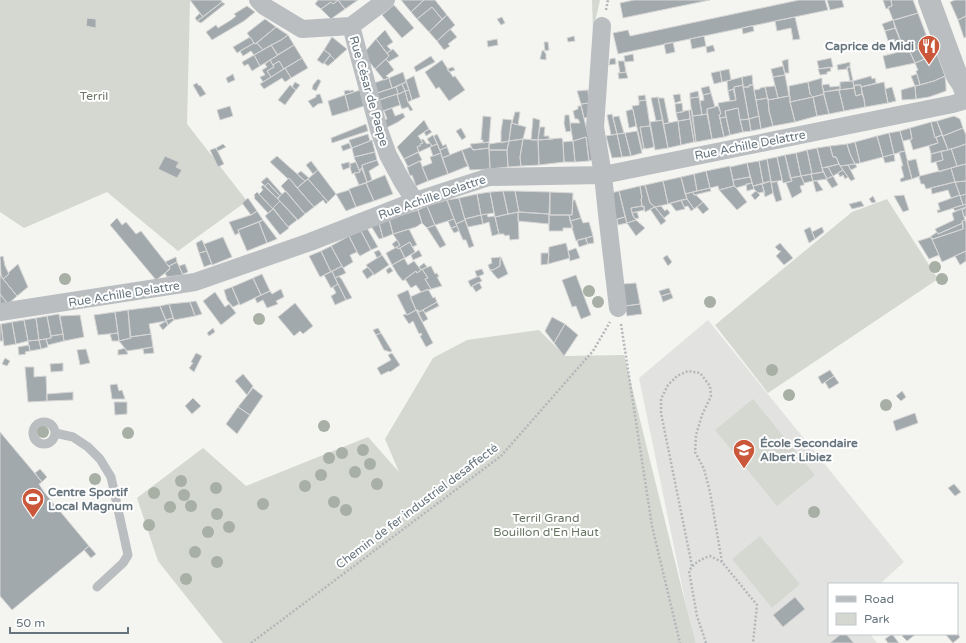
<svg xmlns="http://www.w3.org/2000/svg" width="966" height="643" viewBox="0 0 966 643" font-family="'Varela Round',sans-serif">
<rect width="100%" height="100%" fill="#f4f4f1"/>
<path fill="#e2e3e1" d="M708,320L904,562L880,584H829V634H870L877,643H696L687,610L639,378Z"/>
<path fill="#d4d8d1" d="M0,0H190L187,124L247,201L178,251L107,192L24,228L0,212Z
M592,0H600L593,31Z
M887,199L938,279L768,393L715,325L852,212Z
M539,330L565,356L624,355L687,610L696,643H223L158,561L137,498L203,448L246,486L368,437L399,472L385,439L433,358L467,340Z
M753,399L815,475L777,506L715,430Z
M760,536L800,584L772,608L732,559Z"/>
<path fill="#a2a9ad" stroke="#d5d5d4" d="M190,0H221L222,2L203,17Z
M318,0H338L333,4L331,2L321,9L315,4Z
M338,0H358L345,9Z
M338,0L345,9L331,19L321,9L331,2L333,4Z
M401,0H424L411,12Z
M424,0H435L447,15L442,19L432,7L417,19L411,12Z
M634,0H710L623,18L620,3Z
M799,0H825L828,10L618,54L613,33L628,30L630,36Z
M827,0H842L844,7L830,10Z
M883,0H891L892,6L886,9Z
M891,0H913L918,13L895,20L894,19L893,20L888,7L892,6Z
M955,0H966V16L958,20L950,2Z
M222,2L225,4L201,23L197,21Z
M394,5L414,28L402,38L382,15Z
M247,6L255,12L244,21L212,40L206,32L216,25L218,28L231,20L236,16L234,14Z
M432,7L442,19L429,32L417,19Z
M200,13L203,17L197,21L195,18Z
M918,13L930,45L910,52H905L893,20Z
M447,15L455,25L437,41L429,32Z
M966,16V37L964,38L958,20Z
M502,17L505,23L501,25L497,19Z
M795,17L800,39L793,40L791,28L777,31L775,21Z
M87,18L96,19V28L86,26Z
M265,19L276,27L255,44L247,33Z
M893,20L895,28L885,31L882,24Z
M751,26H753L754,31L743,34L742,28Z
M276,27L288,35L281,40L263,50L257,43Z
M895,28L905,52H899L894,39L888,41L885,31Z
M450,29L457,37L448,44L450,46L444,50L437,41Z
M385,30L393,42L387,46L391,50L387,53L376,39Z
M288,35L294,45L277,55L271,45L281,40Z
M574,36L575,41L568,42L567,38Z
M704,36L706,46L692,49L690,39Z
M250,37L254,43L237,53L233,47Z
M332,37L347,49L335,60L330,55H331L324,50Z
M376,39L389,56L375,69L363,54Z
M497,39L498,45L488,47L487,41Z
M544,42H548L549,50L545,51Z
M673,42L675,52L666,54L664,44Z
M254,43L255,44L257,43L263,50L254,55L251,51L243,56L240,51Z
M932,44L937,54L915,63L910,52Z
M271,45L278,55L260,66L254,55Z
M294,45L302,58L284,69L279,61L273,65L270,60Z
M713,45L715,51L707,53L706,47Z
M393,49L399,56L388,62L386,59L389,56L387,53Z
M324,50L331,55L323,64L317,60Z
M543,50L546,54V60L540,59L542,51Z
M899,52H910L915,63L886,69L883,56Z
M633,54L634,61L625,62L624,56Z
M937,54L945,76L934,81L920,85L916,71L918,70L915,63Z
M254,55L260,66L252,71L248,64L244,66L242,62Z
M330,55L335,60L328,66L324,63Z
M431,56L435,62L416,72L414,67Z
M302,58L308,68L291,78L285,68Z
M615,58L616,64L609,65L610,59Z
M831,58L833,67L819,69L817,61Z
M386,59L394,70L386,76L389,78L384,80L375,69Z
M788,59L789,73H785L782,61Z
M270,60L274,67L267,71L271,77L263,82L260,77L265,75L262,70L267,67L265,64Z
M442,60L453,77L455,76L465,90L449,101L439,87L436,89L425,72Z
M279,61L284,69L271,77L267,71L274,67L273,65Z
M618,61H624L626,72L620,73Z
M850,62V67H847V69L838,70L837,65Z
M783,66L785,75L773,77L771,69Z
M453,67L455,70L449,72L447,69Z
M830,67L831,71L827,72V74L820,75L818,69Z
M847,67H850L853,81H850Z
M285,68L291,78L285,82L282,78L264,89L260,84Z
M729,69L731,80L722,82L720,71Z
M720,71L722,82L714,84L711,73Z
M403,72L406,82L392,88L389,78Z
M626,72L628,78L619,79L618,73Z
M233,74L235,80L228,83L226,78Z
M917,74L920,85L915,86L911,76Z
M752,75L753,85H749V87H743L742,77Z
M785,75L789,96L778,98L773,77Z
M414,76L420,97L412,100L406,80Z
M871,76L872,79L875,78L876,83L861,87V85H855L854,88L853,81Z
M945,76L946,86V91L929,97L916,99L915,86L934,81Z
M742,77L743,85L734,87V89L728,91L727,81Z
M389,78L392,88L374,94L371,84Z
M822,78V85L824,94L813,97L810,94L808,82Z
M318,79L321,81L316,91L312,89L313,85Z
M853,81L854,88L839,90L840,89V82Z
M295,82L300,85L296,90L292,87Z
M406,82L409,90L405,91L402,84Z
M808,82L810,94L813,97L790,102L789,86Z
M884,82L888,103L865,107L864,99L861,87Z
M197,83L199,86L200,85L206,94L200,97L193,85Z
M402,84L405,91L397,95L398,93L396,87Z
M829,84L830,87L840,86V89L824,92L822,85Z
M290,85L296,90L285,105L278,100Z
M743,85L749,119L740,120L738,108L725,111L726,117L720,118L719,115L721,114L718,103L736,100L734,87Z
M749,85H753L759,116L749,119L743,87H749Z
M855,85H861L862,94L856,96L854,88Z
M709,86L711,93L703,95L701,88Z
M775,86L778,98L768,100L765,87Z
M915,86L916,99L902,100L901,90Z
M396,87L398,93L397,94L376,101L374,94Z
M765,87L768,100V98L756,100L754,90L760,89V88Z
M892,87L896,101L888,103L885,89Z
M854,88L856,96L862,94L864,99L865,107L844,111L839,90Z
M733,89L736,100L730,101L728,91Z
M349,90V91L353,90L354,92L345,95L344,91Z
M360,90L364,106L349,111L345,95Z
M409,90L412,100L408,102L405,91Z
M588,90L589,103L581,104L577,91Z
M839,90L844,111L829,114L823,92Z
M405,91L408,102L413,110L410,111L408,107L402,109L400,104L397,95Z
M698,91L699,97L690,98V93Z
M711,93L715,107L707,109V114L702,115L700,101L704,100L703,95Z
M320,94L323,103L318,104L313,108L308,101L316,97V95Z
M397,94L400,105L380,112L376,101Z
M680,94L681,101L675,103L673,95Z
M824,94L829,114L817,116L813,97Z
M345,95L349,111L332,116L328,101Z
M645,95L646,100L639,101L638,96Z
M789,96H790V102L795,122L773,126L769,111L768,100Z
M658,97L663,120L656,121L651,98Z
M699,97L702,115L692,116L690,98Z
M813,97L817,116L795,122L790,102Z
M658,98H664L669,123L663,124Z
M768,98L769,111L773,126L761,129L756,100Z
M646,100L650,126L640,127L644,149H642L632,106L639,105V101Z
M589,103L590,117L584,118L581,104Z
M682,103L683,112L676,113L675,104Z
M230,106L233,116L220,120L217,110Z
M578,106H581L588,135L593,160L589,161L586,137L573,141L570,123H580L578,119H575L573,111L578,109Z
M718,106L721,114L719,115L724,137L712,139L707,109Z
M392,108L395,116L403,113L405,117L398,122L386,128L383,120L387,119L384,111Z
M738,108L740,120L743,132L730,135L725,111Z
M633,109L636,126L629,128L626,111Z
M689,110L690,119L678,121L676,113Z
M689,110H692L696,142H694Z
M515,112H520L518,125L512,123Z
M612,114L617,134L611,135L607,115Z
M707,114L712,139L696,142L692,116Z
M565,115H569L571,131L566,132L565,128L564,123Z
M483,116L491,117L489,142L483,143V140H481Z
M619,116L624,133L617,134L613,117Z
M759,116L761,129L751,131L749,119Z
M954,116L960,119L963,128L943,136L937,121Z
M726,117L730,135L724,137L720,118Z
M533,118L540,120L538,140H531Z
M503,119L512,120L509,141L501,143V131Z
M690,119L694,142L681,145L678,121Z
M749,119L751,131L743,132L740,120Z
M424,120L429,129L418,136L423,143L420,144L421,145L417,147L419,152L404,159L397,147Z
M663,120L668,148L655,150L650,122Z
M678,121L681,145L668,148L663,124Z
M937,121L942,135L935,138L931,122Z
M931,122L935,138L936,137L938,143L913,150L910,140L912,139L910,128Z
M511,123L526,127L523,139L509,141Z
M366,124L368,131L332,143L331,138Z
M650,126L654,147L646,149V148L644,149L640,127Z
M540,127H545L544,136H549V139H553L538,140Z
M461,128L466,137L462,140L456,131Z
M910,128L912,139L903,141L900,131Z
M963,128L966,135V144L948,150L943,136Z
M429,129L432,132L426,136L424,132Z
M637,131L642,153L631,156L625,133Z
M900,131L905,151L894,154L889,133Z
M625,133L631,156L622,157L617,134Z
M889,133L894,154L883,157L877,136Z
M368,134L370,141L352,148L349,140Z
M437,134L443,146L446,144L447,147L440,150L434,136Z
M617,134L622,157L612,158L606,136Z
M433,135L437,144L432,146L427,139Z
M942,135L948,150L931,154L929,146L938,143L936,137Z
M877,136L883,157L860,163L855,142Z
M586,137L589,161L575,162L573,141Z
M562,138L563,142L564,162L539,165L538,140Z
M423,139L427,144L430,143L432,146L419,152L417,147L421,145L420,144L423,143L421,140Z
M523,139L520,157L521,166L508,167L507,150L509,141Z
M523,139L538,140L539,165L521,166L520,157Z
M372,140L375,152L354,157L352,148Z
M509,141L507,150H489V144Z
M573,141L575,162H564L563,142Z
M489,142V148L473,150L470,144Z
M855,142L860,163L855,164L850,154L847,144Z
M349,143L351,148L343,151L341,146Z
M223,144L226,147L218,151L216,148Z
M437,144L441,153L433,156L430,147Z
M847,144L850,154L855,164L840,166L836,157H833L830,146Z
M966,144V164L957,166L951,148L952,149Z
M830,146L833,157H836L839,164L822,168L817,148Z
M447,147L450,155L442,158L440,150Z
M471,147L473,150L489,148L490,169L470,170L462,150Z
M216,148L224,164L218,167L210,150Z
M817,148L823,172L812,174L807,150Z
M951,148L957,166L939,172L936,162L943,160L941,151L948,150Z
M462,150L465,160L468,166L448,174L442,158Z
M489,150H507L508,167L490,169Z
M807,150L812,174L801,176L796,153Z
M905,151L912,179L901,182L900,179L904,177L901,166H903L899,152Z
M941,151L943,160L931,163V154Z
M375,152L377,160L362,165V169L359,170L354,157Z
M418,152L422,160L408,167L404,159Z
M441,153L448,174L428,181L422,167L432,163L430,157Z
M796,153L801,176L790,178L785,155Z
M894,154L895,161L885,163L883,157Z
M785,155L792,181L783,183L777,157Z
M165,156L179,162L176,167L182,170L177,178L158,169Z
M277,156L305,181L297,188L289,178L288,179L270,162Z
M777,157L782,180L771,183L767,159Z
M767,159L771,181L763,183L759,161Z
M916,159L920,176L912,179L907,161Z
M377,160L379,165L369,171L372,180L367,182L362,165Z
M311,161L318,170L313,174L306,165Z
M420,161L428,181L416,186L412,175L410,176L407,167Z
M759,161L763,183L753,186L747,163Z
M349,162L351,167L343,170L341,164Z
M356,162L360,172L352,174L349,164Z
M747,163L750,177L733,180L730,167Z
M839,164L843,170L833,176L828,167Z
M854,164H855L857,167L851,170L848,165Z
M966,164V181L955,182L951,168Z
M848,165L855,179L851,181L840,166Z
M730,166L734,186L719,190L718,186L710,188L706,171Z
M828,167L833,176L827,179L822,168Z
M951,168L955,182L926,189L924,184H921L919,177L920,176Z
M360,169H362L367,182L359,185L354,173L360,172Z
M318,170L336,194L328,202L308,179Z
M843,170L848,177L845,179L843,175L840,177L838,173Z
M301,171L309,178L305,181L297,174Z
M706,171L710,188L697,191L694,174Z
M823,171L827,179L813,181L811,174L823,172Z
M694,174L697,191L685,194L681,177Z
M811,174L813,181L804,183L801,176Z
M385,175L393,194L374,201L366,183Z
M801,176L804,183V185L800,186L802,192L792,198L786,183L792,181L790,178Z
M833,176L838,185L832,188L826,179Z
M267,177L282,194L280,196L268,183L265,186L261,182Z
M681,177L687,199L668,204L663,181Z
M750,177L752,183L736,188L734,185L733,180Z
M289,178L314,207L305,214L281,186Z
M308,179L328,202L326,204L323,200L314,207L297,188Z
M663,181L668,204L655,207L650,203L645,185Z
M771,181L773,193L765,197L762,184Z
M777,181L782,200L776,202L773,193L771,182Z
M813,181H817L823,190L816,192Z
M966,181V194L960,196L955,182Z
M955,182L960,195L951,198L948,190L932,194L931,188Z
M268,183L280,196L278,199L265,186Z
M366,183L374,201L356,207L349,189Z
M752,183L754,189L747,191L746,184Z
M762,184L765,193L763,192L758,193L754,189L753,186Z
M263,185L280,201L273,208V209L259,194L263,190L261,187Z
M645,185L650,203L655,207L645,212L644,206L642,207L641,199L642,198L640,186Z
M734,185L747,202L737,210L719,190L734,186Z
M640,186L642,198L641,199L642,206L631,208L633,216L636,220L627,223L619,191Z
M710,188L711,191L694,195L693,192Z
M349,190L356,207L346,211L336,194Z
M286,191L305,214L298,220L277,198Z
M503,191H515L519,212L508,214Z
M503,191L508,214L495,217L490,192Z
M515,191L550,192L549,214L519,212Z
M619,191L625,217L614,220L607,194Z
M756,191L760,195L755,200L751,195Z
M257,192L273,209L268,213L254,198L255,197L254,195Z
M490,192L494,213L481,215L477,194Z
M550,192L573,193L572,215H550Z
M693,192L694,195H696L703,202L694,209L687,199L685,194Z
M477,194L481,215L465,219V220L459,198Z
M966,194V204L963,205L960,196Z
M904,195L909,210L903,212L894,196Z
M960,195L963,205L938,213L937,210H940L938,203Z
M873,196L876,202L872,203L869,199Z
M248,198L257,211L251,215L242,203Z
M459,198L465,220L456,224L447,200Z
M687,199L694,209L691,211L688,206L684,207L681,200Z
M447,200L454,219L435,225L427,206Z
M573,200H575L581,218L570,221L569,215H572Z
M681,200L685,209L676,211L670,203Z
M280,201L297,220L288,227L273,208Z
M861,201L864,206L852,209L849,204Z
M703,202L709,209L703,214L697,207Z
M966,204V207L955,211L953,208Z
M427,206L435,225L427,228L422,223L418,210Z
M642,206V207L644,206V210L632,213L631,208Z
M661,206L665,211L667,209L670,213L664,218L655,207Z
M655,207L666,221L661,225L650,209Z
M966,207V216L964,217L962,210Z
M966,207L962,210L965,220L962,221L963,223L938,234L935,229L954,220L952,213Z
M273,209L289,228L280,235L265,216Z
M418,210L422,223L416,227L393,234L389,219Z
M257,211L263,220L238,230L239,233L235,235L229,222L251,215Z
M518,212L549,214V224L518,221Z
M518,212L519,239L510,240L509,235L505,236L504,234H499L495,217Z
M637,212L639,218L635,219L632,213Z
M487,214L488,217L494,216L495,217L499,234L492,236L489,222L483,224L481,215Z
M549,214L550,215H569L573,228H563V231H549Z
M481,215L483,224L468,227L465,219Z
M625,217L627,223L618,225L617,219Z
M117,218L122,225L126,222L136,234L141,231L170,268L169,270L156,280L110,225Z
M581,218L583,223L589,222L593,236L576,241L570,221Z
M389,219L393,234L383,238L379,223Z
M454,219L457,226L451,228L448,221Z
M263,220L275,236L277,239L267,243L259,222Z
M465,220L474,246L469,248L466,240H463L456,224Z
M636,220L645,228L636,236L627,223Z
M965,220L966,223V251L942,262L931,237L933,239L963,229L962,221Z
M259,222L267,243L247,251L238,230Z
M379,223L383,238L379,239L371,226Z
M963,223V229L933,239L930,237L937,232L938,234Z
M435,225L446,245L440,248L427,228Z
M457,226L459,231L454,233L451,228Z
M810,227L815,239L809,243L804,230Z
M822,227L824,232L815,239L812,232Z
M367,228L378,247L371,250L361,231Z
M409,229L417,245L412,247L410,242L398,249L397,247L400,245L393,234Z
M361,231L371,250L360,256L357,252L349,236Z
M349,236L357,252L350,255L353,262L343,268L331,246Z
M593,236L594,243L588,244L586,240V238Z
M223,237L232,257L212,265L204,244Z
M931,237L939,255L929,259L918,241Z
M586,238V240L588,244L579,247L577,240Z
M202,240L207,251L199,253L196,243Z
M397,240L400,245L395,248L392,244Z
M410,242L415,252L405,258L400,248Z
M566,243L570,258L548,264L549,247Z
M780,243L793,258L784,265L776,256L781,251H779L775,247Z
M331,246L342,266L331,272L321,251Z
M397,247L398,249L400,248L405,258L392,265L386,253Z
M576,248L580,258L570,261L568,251Z
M379,250L382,255L377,258L374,252Z
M419,250L422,256L413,260L411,255Z
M207,251L212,264L204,267L199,253Z
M321,251L331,272L320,277L309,256Z
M966,251V261L960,265L955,256Z
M541,253H549L548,264L541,265Z
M382,255L389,265L374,275L366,265Z
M667,255L672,262L668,266L663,258Z
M3,256L5,266L9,274L3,279L1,275L0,257Z
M176,257L177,262L169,266L165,262Z
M501,257L508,274L498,279L490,270H493L500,266V260Z
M501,257L500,260V266L493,270H490L488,265L492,263L491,258Z
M404,258L408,265L414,261L421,270L417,273L416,271L403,281L398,275L392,265Z
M177,262L183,275L167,277L165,273L170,268L169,266Z
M424,263L427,267L421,270L419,267Z
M18,264L28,287L17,296L3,279L9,274L8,273Z
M185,264L188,272L183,274V275L179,266Z
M342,266L346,273L335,278L332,271Z
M431,266L435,274L437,273L439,277H437L442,286L431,289L425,279L428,278L422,269Z
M368,267L374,274L367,279L362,271Z
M390,267L393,271L388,274L386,270Z
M422,269L428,278L425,279L431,289L421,292L416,285L411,288L405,279L416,271L417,273Z
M482,269L484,274L477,277L475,271Z
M332,271L338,284L331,288L324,275Z
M262,274L270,291L261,295L253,278Z
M0,275L17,296L8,304L0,294Z
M576,275L591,315L581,319L576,306L572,307L562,280Z
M339,276L341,279V278L352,298L346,300L335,278Z
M479,276L482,281L471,287L468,281Z
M253,278L261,295L240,305L232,287Z
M479,282L482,288L476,292L472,286Z
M636,283L640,304L625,306L623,284Z
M338,284L346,300L335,305L331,296L336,293L333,287Z
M232,287L239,304L233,307L227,300L224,290Z
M669,288L671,293L661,296L659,291Z
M281,289L284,297L276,301L278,304L267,308L263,300L257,303L255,298L270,291L272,294Z
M428,289L433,298L435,297L437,302L419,312L418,310H416L410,297Z
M408,290L416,310L407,315L397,295Z
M215,292L225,307L229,304L236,313L221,325L203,301Z
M671,293L673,298L663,302L661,296Z
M0,294L3,298L8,304H0Z
M196,301L202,314L195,316L190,302Z
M190,302L195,316L174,320L169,304Z
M437,302L439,306L425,313L423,310Z
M295,303L313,326L303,334L300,331L294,336L278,317Z
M169,304L173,318L166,320L160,306Z
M640,304L642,314L627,316L625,306Z
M160,306L166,321L149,324L151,334L130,337L128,310Z
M128,310L131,338L119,341L115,312Z
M416,310L433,343L426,347L420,336L422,335L421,333L419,334L413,321L409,324L403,315L406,314L407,315Z
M417,310H418L419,312L423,310L428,319L423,322Z
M115,312L118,333L98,335L94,315Z
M59,314L63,334L51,336L47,316Z
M80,315L84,337L64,341L60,316Z
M47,316L51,338L39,340L36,318Z
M552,317L565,324L554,343L545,331Z
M36,318L39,340L28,341L24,320Z
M173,318L174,320L168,325L166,320Z
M24,320L28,341L16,344L12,322Z
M166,321L168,325L163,330L159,325Z
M12,322L16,344L4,346L1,324Z
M1,324L3,341H0V325Z
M565,324L578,335L564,356L554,343Z
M213,328L215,332L209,336L207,333Z
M378,328L381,333L376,335L373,330Z
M118,333L119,341H112L110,334Z
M381,333L392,351L390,352L384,350L376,335Z
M63,334L64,341L48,345L46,339L51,338V336Z
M151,334L153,347L127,351L119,341L131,338L130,337Z
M46,339L48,347L41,349L39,340Z
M39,340L41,349L30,351L28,341Z
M29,345L30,351L25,352L26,354L19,355L18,347Z
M153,347L154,353L144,354L143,349Z
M125,348L128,354L118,355V350Z
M86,349L90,363L80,365L77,350Z
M196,353L202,356L194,372L189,368L193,363L191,362Z
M392,353L400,365L390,372L389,371L381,375L377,368L391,360L388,355Z
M5,358L10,361L7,366L2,364Z
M63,363V371L51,372L50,364Z
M25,367H34V377L46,376L47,401L28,402Z
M830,370L834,376L822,384L818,377Z
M243,374L253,386L247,395L235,381Z
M834,376L839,383L829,389L825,382Z
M117,384L119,391L122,390L125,399H112L110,385Z
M253,388L263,396L250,415L238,407Z
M902,391L906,397L901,401L896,396Z
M73,392V400L47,401V394Z
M193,398L201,406L192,414L185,406Z
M114,402H127V414L115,415Z
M238,407L250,415L237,434L226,424Z
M915,413L918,423L896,431L893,421Z
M0,432L42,482L39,484L44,492L89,546L12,610L0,596Z
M40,469L47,477L42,482L35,473Z
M954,484L961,492L955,496L948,488Z
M89,546L96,554L91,558L84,550Z
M795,597L805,609L783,627L773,615Z
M957,633L960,637L953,643L946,635L948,634H957Z
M841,634H846L854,643H830Z
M892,634L899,643H888L885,639Z
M904,634H916L907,641L902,636Z"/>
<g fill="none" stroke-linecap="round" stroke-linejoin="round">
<path stroke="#b4b7b9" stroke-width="2.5" stroke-dasharray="2 2" stroke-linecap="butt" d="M606,10L608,0
M621,324L652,526L680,643
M692,566L661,413V399L668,385L677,376L688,371L700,373L710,386L711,396L702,415L696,435L695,452L704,469L710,492L722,562
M251,643L501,456L593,351L610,322
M706,643L697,616L689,571C694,563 701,559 710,556L722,562L757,605L753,643"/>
<path stroke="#babec0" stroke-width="9" d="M33 433a11 11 0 1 1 22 0a11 11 0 1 1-22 0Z
M55,433L73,437L88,447L100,459L111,477L128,555L123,563L97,587"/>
<path stroke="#babec0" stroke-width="18" d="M258,0L264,6L302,29L351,26L379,130L388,155L402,181L415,201
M351,26L386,0
M602,26L595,127L603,175L607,214L618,308
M0,312L195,282L310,242L415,201L489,177L603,175L953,104L966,100"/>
<path stroke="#babec0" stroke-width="22" d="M929,0L957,76L962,83L966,93"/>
</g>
<g fill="#a8afa4">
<circle cx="935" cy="267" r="6"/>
<circle cx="65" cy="279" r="6"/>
<circle cx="942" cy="279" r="6"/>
<circle cx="589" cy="291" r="6"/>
<circle cx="598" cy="302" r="6"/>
<circle cx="710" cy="302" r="6"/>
<circle cx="259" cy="319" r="6"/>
<circle cx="772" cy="370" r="6"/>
<circle cx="789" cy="395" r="6"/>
<circle cx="886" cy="405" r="6"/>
<circle cx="324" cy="426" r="6"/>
<circle cx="43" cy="432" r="6"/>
<circle cx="128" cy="433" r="6"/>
<circle cx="363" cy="450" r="6"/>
<circle cx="342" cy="453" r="6"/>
<circle cx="329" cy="458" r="6"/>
<circle cx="370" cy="464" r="6"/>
<circle cx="355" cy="472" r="6"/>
<circle cx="321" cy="475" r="6"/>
<circle cx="95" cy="479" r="6"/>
<circle cx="181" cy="481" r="6"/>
<circle cx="377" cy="484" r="6"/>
<circle cx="305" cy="486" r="6"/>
<circle cx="216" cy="488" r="6"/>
<circle cx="154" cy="493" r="6"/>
<circle cx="184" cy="495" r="6"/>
<circle cx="334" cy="502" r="6"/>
<circle cx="263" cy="504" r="6"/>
<circle cx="191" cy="506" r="6"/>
<circle cx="170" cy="507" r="6"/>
<circle cx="346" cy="510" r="6"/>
<circle cx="814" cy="512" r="6"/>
<circle cx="217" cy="514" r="6"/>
<circle cx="149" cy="525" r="6"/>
<circle cx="229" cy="527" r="6"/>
<circle cx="208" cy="532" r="6"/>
<circle cx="195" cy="552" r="6"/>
<circle cx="217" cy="562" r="6"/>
<circle cx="186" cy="579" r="6"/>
</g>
<defs>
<g id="restaurant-pin" transform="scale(1.15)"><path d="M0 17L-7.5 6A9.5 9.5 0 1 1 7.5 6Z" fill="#cb573a" stroke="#fff"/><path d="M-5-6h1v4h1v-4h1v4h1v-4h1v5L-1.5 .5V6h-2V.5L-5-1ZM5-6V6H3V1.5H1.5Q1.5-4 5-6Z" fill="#fff"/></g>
<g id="school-pin" transform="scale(1.15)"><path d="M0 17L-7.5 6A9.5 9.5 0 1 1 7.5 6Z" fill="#cb573a" stroke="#fff"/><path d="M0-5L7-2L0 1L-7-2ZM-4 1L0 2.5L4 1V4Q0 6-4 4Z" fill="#fff"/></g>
<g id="stadium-pin" transform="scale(1.15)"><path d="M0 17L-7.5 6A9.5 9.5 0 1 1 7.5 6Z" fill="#cb573a" stroke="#fff"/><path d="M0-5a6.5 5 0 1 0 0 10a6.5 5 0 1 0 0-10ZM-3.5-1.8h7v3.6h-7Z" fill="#fff"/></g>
</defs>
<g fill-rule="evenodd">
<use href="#restaurant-pin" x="929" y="46"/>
<use href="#school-pin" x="744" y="450"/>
<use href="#stadium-pin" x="33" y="499"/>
</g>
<g text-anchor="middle" stroke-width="4" stroke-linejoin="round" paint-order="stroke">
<g font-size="12" font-weight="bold" fill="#67757e" stroke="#fff" text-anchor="start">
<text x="914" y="50" text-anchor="end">Caprice de Midi</text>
<text x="760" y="447">École Secondaire<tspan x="760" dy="14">Albert Libiez</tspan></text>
<text x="48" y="496">Centre Sportif<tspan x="48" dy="14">Local Magnum</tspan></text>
</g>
<g font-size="12" fill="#67757e" stroke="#fff">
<text transform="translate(369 91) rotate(74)" y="4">Rue César de Paepe</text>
<text transform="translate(750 145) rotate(-11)" y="4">Rue Achille Delattre</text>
<text transform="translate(432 197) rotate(-19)" y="4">Rue Achille Delattre</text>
<text transform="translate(124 294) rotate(-9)" y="4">Rue Achille Delattre</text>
<text transform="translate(417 506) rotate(-37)" y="4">Chemin de fer industriel desaffecté</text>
</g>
<g font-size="12" fill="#697665" stroke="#fff">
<text x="94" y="100">Terril</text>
<text x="546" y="522">Terril Grand<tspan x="546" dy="14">Bouillon d'En Haut</tspan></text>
</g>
</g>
<rect x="828" y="583" width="130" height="52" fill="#ffffff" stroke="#c2c8cb"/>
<rect x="836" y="596" width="20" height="6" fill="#babec0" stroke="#c2c8cb"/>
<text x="864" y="603" font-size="12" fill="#67757e">Road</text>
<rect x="836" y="613" width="20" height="12" fill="#d4d8d1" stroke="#c2c8cb"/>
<text x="864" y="623" font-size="12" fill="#67757e">Park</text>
<path d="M10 627v6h118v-6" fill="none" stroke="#67757e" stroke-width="2"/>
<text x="16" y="627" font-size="12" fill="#67757e" stroke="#ffffff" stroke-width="3" paint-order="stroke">50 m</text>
</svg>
